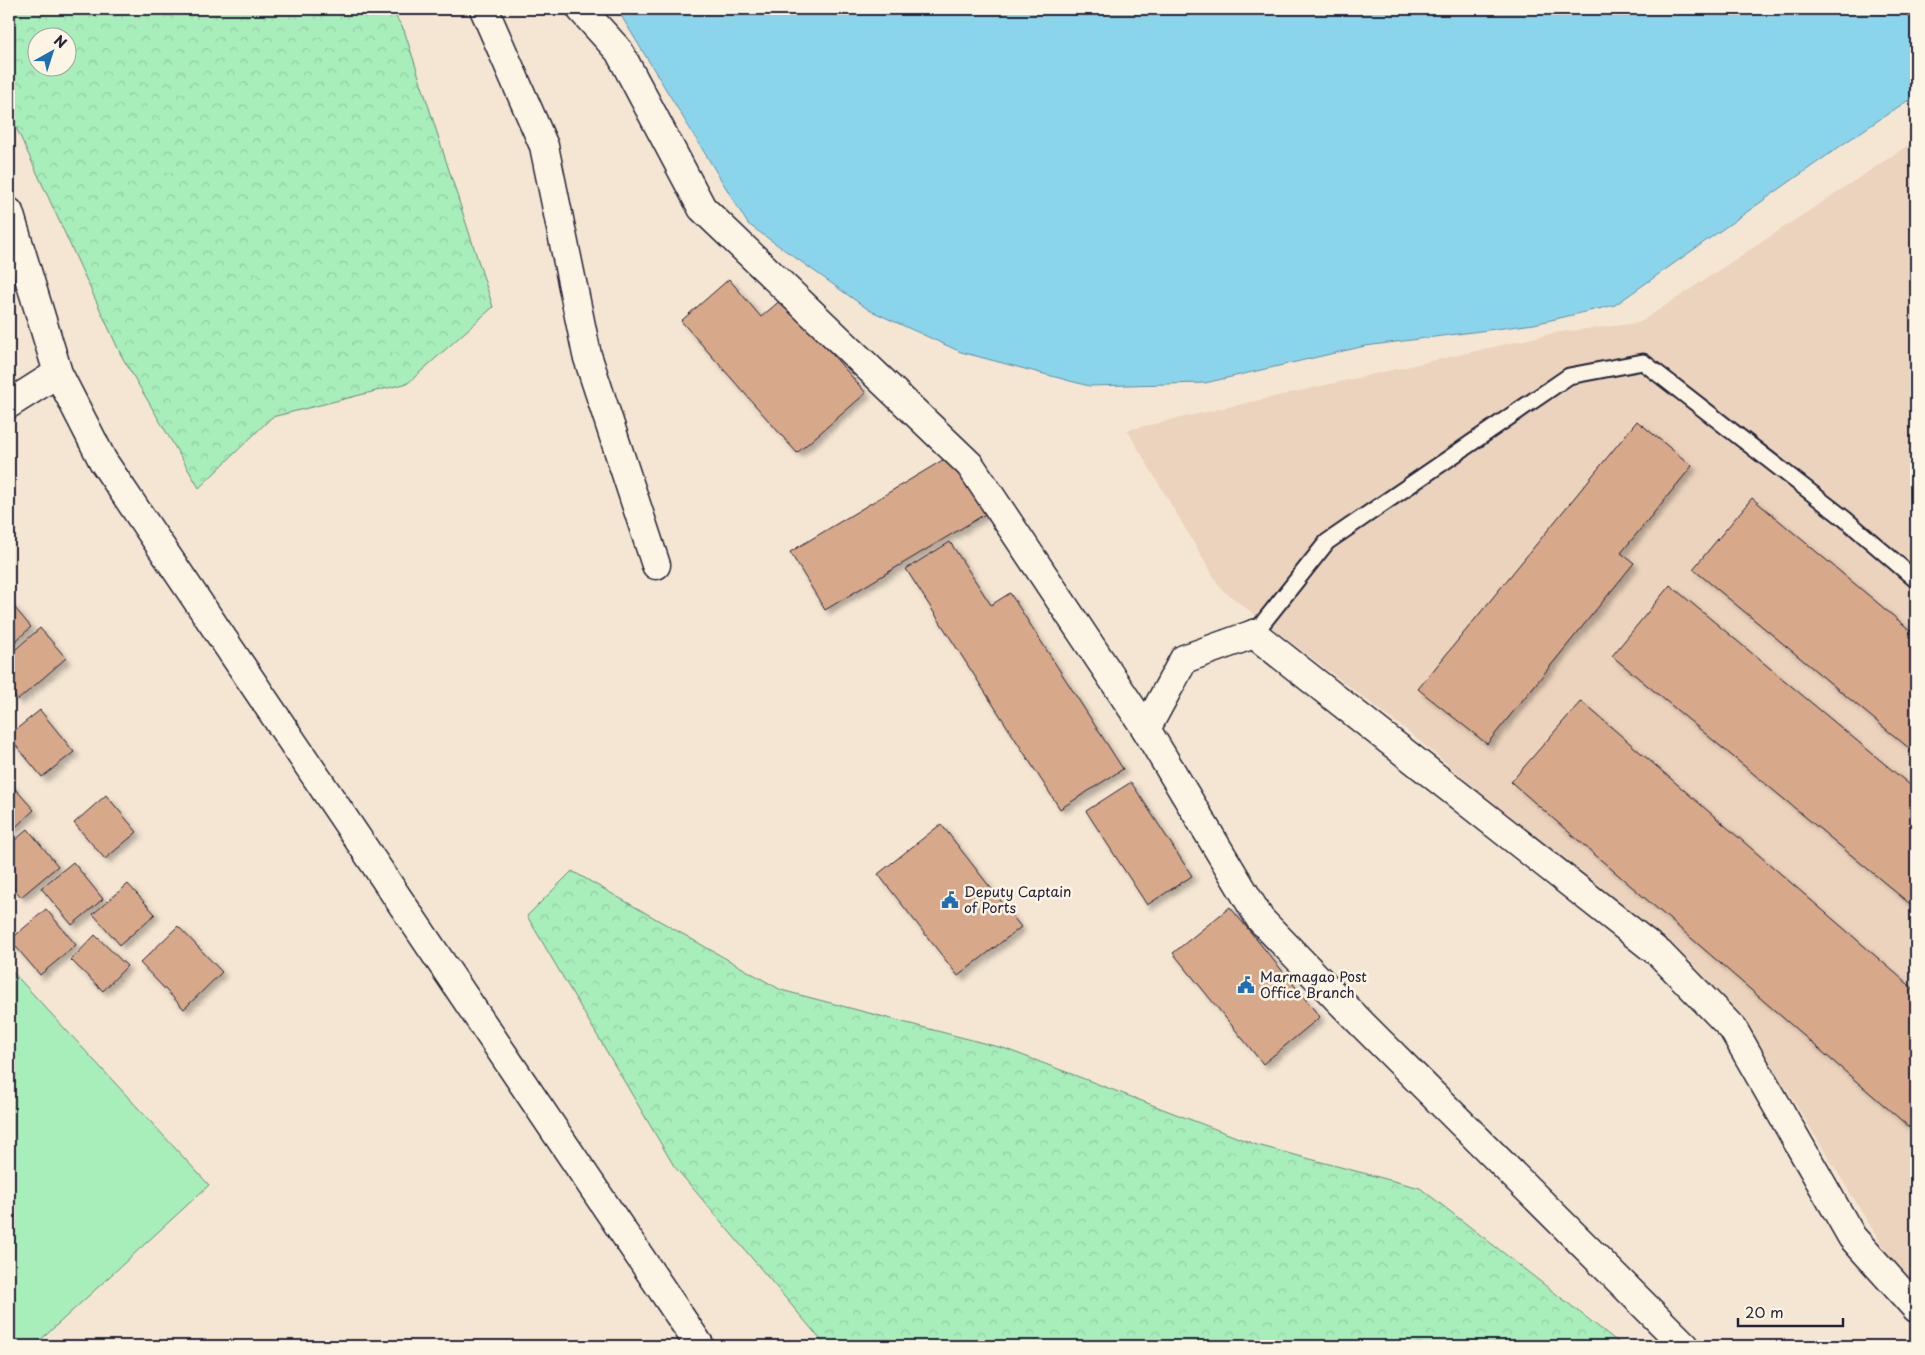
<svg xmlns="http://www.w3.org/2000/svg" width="1925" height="1355" viewBox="0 0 1925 1355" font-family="'Playpen Sans',sans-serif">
<defs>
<pattern id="forest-crowns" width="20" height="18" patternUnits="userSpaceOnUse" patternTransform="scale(1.25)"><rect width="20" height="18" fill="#a8eebb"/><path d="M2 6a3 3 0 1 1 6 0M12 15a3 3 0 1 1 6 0" fill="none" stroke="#90cca2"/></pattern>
<filter id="shadow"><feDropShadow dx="4.5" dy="4.5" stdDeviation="2.5" flood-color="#0004"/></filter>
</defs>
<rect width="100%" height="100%" fill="#f5e6d3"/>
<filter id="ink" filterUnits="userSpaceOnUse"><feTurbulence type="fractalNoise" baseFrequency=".02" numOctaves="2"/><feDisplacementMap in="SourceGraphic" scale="10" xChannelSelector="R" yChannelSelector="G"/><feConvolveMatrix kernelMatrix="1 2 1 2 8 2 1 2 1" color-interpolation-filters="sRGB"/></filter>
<g filter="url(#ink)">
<path fill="#ecd3bd" d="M1916,140V1283L1893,1263L1740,1013L1410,733L1221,589L1127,430L1559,332L1639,323Z"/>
<path fill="url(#forest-crowns)" stroke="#65887b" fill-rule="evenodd" d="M9,9H391L404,30L493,307L408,383L272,417L199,488L121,355L9,112ZM38,38H68V68H38Z
M572,871L781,990L1006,1049L1257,1145L1420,1188L1623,1346H826L674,1166L527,916Z"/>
<path fill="#a8eebb" stroke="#65887b" d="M9,968L209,1185L34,1346H9Z"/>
<path fill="#8bd5ec" stroke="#618da5" d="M617,9H1916V95L1849,140L1615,305L1534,324L1365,346L1205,383L1089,386L961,352L869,310L748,224Z"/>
<path fill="#d7a889" stroke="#22223b" filter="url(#shadow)" d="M729,279L761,317L783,298L866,393L797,453L681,321Z
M1637,421L1692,466L1621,553L1634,563L1487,744L1418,689Z
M951,455L987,513L825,610L790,552Z
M1752,498L1916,635V754L1693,569Z
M950,542L991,605L1010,593L1123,769L1060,809L906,569Z
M1670,585L1916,790V909L1612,656Z
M9,601L31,627L9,647Z
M40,628L66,658L18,700L9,690V655Z
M1581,701L1916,991V1133L1511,782Z
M40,710L74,752L42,777L9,737V735Z
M9,782L34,810L9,833Z
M1131,782L1192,876L1147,905L1086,811Z
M106,795L137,832L105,859L74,823Z
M941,824L1021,927L958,976L878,874Z
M28,829L58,866L21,897L9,882V845Z
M73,862L103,899L72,925L41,888Z
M128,884L155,914L120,945L93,914Z
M1230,907L1320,1017L1263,1064L1173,953Z
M46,909L76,945L40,975L10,940Z
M178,926L222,972L184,1009L140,963Z
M95,935L127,966L103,991L71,960Z"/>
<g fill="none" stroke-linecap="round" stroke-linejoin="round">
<g stroke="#22223b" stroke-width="19">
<path id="service" d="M1254,634L1327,542L1569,376L1643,362L1845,519L1916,580"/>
</g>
<g stroke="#22223b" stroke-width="31">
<path id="minor" d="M484,9L544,146L587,355L656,565
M581,9L619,51L702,208L970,465L1146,729
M9,212L58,373L103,461L700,1346
M9,404L58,373
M1254,634L1660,954L1733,1029L1852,1237L1916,1308"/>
</g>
<g stroke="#22223b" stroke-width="31">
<path id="tertiary" d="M1254,634L1184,659L1146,729L1260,919L1362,1024L1685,1346"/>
</g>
<use href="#service" stroke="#fcf5e5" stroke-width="15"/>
<use href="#minor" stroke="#fcf5e5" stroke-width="28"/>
<use href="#tertiary" stroke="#fcf5e5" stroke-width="28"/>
</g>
</g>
<defs>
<g id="civic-bare" transform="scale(1.35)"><path d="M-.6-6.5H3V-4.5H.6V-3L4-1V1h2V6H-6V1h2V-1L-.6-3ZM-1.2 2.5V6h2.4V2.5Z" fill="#1f6fb2" stroke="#fcf5e5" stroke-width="2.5" paint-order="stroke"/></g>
</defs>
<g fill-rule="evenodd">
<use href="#civic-bare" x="950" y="900"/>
<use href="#civic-bare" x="1246" y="985"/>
</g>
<g text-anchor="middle" stroke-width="5" stroke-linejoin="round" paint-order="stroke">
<g font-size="14" fill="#22223b" stroke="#fcf5e5" text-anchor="start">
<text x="964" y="897">Deputy Captain<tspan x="964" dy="16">of Ports</tspan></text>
<text x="1260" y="982">Marmagao Post<tspan x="1260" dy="16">Office Branch</tspan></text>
</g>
</g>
<rect width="1925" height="1355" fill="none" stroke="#fcf5e5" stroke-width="30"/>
<rect x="15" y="15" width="1895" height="1325" fill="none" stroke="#22223b" stroke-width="2" filter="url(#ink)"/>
<g transform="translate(52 52) rotate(39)"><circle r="24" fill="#fcf5e5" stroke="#a5a1a1"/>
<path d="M0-4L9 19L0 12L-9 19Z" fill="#1f6fb2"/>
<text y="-8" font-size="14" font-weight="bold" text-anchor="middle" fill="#22223b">N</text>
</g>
<path d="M1738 1318v8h105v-8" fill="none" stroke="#22223b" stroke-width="2.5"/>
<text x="1745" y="1318" font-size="15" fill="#22223b" stroke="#fcf5e5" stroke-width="4" paint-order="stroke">20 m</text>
</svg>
